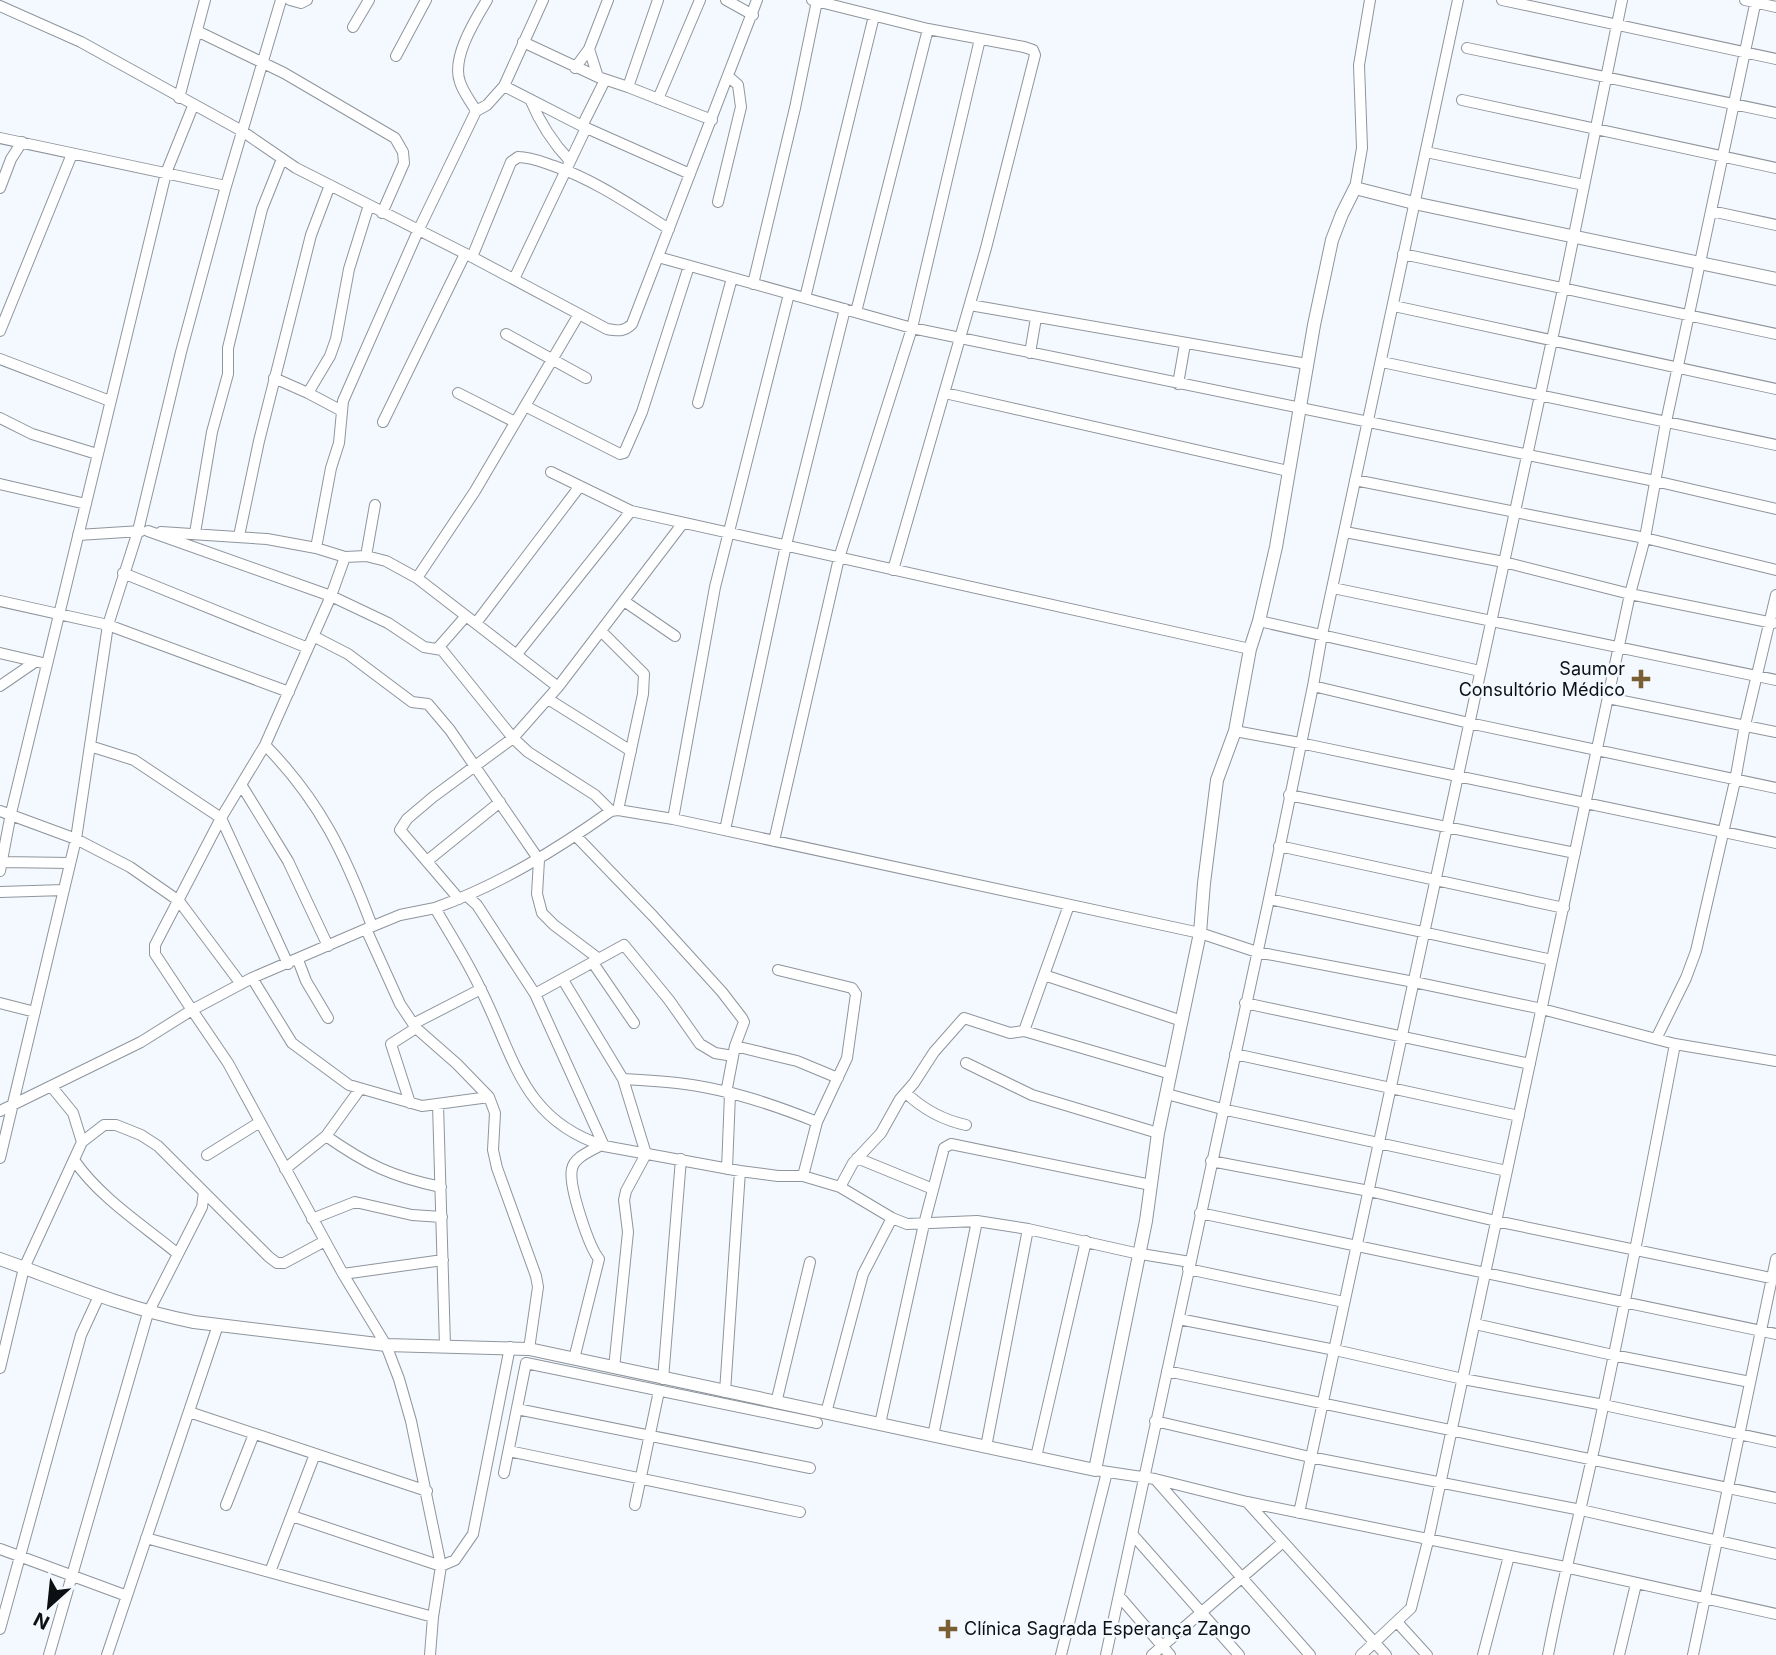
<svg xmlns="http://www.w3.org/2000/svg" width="1776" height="1655" viewBox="0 0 1776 1655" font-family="Inter,sans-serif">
<rect width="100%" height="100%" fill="#f3f9ff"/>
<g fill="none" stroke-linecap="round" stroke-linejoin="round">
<g stroke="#8f959c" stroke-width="12">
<path id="minor" d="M290,0L301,3L307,0
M726,0L753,15
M812,0L928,29L1024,47L1033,50L1035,55L986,248L893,570
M1502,0L1776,59
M1745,0L1776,7
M0,6L81,42L242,131L296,168L472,257L607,329C618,331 624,332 632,324L757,0
M353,27L369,0
M197,31L284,73L395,138L403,152L404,163L382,213
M523,42L598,77
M1467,48L1776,113
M589,49L598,77L628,87L658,0
M396,56L426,0
M575,68L589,49L608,0
M504,86L582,126L690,174
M628,87L712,120
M179,98L205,0
M530,99C540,123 552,142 570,161
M658,99L700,0
M1462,100L1776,168
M476,111L487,105L504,86L543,0
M582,126L605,80
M0,138L226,186
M1426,152L1584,185
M0,188L11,159L22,142
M1355,188L1362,148L1359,65L1370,0
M718,202L741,107L738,85L729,77
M1711,211L1776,225
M1403,254L1776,334
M472,257L511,162L518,157C531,157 542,162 554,166C595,180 632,206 669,229
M658,257L912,328L1655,481L1776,509
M514,279L586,128
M753,284L795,108L817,1
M805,298L874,16
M970,305L1307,364
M1394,306L1776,389
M856,312L928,29
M0,331L72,154
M506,334L586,378
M1030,353L1036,318
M0,359L110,401
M1382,362L1776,445
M274,378L308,393L330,356L336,339L349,269L369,205
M1178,384L1185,344
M308,393L342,411
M458,393L515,422
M945,393L1288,471
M698,403L732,278
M525,406L620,454L624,453L642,412L689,266
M0,418L32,434L97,454
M383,422L465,254
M551,472L631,511L1250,649
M1355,480L1645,538L1776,570
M0,484L86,504
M148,531L331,596L388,623L424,647L442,650L513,738L528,752L595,795L611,811L618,810L673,819L1200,933L1257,952L1414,982L1542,1009L1675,1044L1776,1061
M161,532L267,539L316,548L345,557L366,556L386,561L417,578L558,687
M1345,532L1504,562L1630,594L1773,623
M195,533L212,432L228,374V348L262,209L282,159
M78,535L141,531
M239,536L259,441L311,235L330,185
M316,548L331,468L339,443L343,401L418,231L476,111C471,102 463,92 460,82C451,58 475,20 487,0
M366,556L375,505
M123,573L308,648
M417,578L475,491L579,314
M1333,588L1776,680
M0,601L108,625L289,692
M624,601L675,636
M1259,621L1480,671
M476,623L580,486
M601,631L644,674L643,694L618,810
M313,636L348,654L412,702L428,704L450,730L539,860L537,894L542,913L554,925L599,959
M438,648L466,616
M0,653L47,664
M517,654L631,511
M0,686L35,662
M1313,686L1469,723L1776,788
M1608,698L1776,732
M548,699L631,751
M1235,731L1300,743L1776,843
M265,745C320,801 345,854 372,926
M90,746L134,760L221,818L288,964
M242,786L288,861L328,946
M1289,795L1575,853
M0,811L76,839L130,867L179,901L241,984
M673,819L715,587L789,294
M725,830L786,545L845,309
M576,836L653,916L722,992L742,1018L744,1022L735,1046L726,1093
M774,841L839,558L912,328L980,39
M1279,846L1564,908
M427,861L500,802
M2,862L70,863
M0,871L11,813L166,173L193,106
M0,892L64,890
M467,896L477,905L535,994L604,1146
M459,899L400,830L407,819L433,797L513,738L558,687L683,523
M1269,899L1552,960
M435,908C499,885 556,850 611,811
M366,929L400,1004L416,1028L457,1064L489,1097L495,1113L493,1150L497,1168L536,1276L538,1287L529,1349
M298,960L306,981L328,1018
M593,963L634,1023
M778,970L852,988L856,994L847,1058L817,1122L803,1176
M1044,975L1182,1021
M252,978L292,1043L349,1085L422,1106L489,1097
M563,980L623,1079L646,1154L626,1191L624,1200L628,1232L614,1368
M535,994L624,945L669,1000L700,1044L715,1053L733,1056
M0,1003L35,1012
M1245,1003L1530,1064
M413,1024L481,989
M1024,1031L1069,905
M1656,1039L1686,978L1696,951L1735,781L1745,725L1776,595
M735,1046L797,1061L838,1078
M1235,1054L1519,1116
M966,1063L1032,1095L1158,1133
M623,1079C641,1080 659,1081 677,1083C725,1088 772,1104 817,1122
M51,1086L73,1113L82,1142
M906,1093C924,1110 943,1120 966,1125
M1167,1094L1222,1109L1507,1171
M410,1103L391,1044L416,1028
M438,1104L445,1346
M0,1111L141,1042L192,1010L155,954V945L221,818L265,745L331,596L345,557
M326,1136C366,1164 392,1177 441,1187
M207,1155L260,1122
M0,1158L76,839L108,625L138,531L181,352L226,186L281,0
M857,1158L933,1189
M74,1160C100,1198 143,1225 178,1254
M1211,1161L1369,1191L1496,1221L1776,1279
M285,1169L326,1136L360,1089
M727,1169L730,1094
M840,1187L853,1163L881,1133L900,1099L914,1083L934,1052L964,1018L1010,1033L1024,1031L1171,1074
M1200,1213L1776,1334
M312,1219L355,1202L412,1215L442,1217
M1188,1269L1344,1302
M343,1274L443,1260
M1179,1319L1335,1350L1463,1379L1604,1405L1776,1442
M1475,1324L1613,1355L1750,1382
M574,1359L599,1259C589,1247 568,1185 572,1169C574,1157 591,1151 601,1145
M0,1368L24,1268L82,1142L104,1125H116L141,1135L158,1146L269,1257L277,1263H284L325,1241
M1167,1371L1776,1498
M663,1379L681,1159
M725,1392L740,1171
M776,1403L810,1262
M517,1409L810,1468
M189,1412L427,1491
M826,1413L863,1274L892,1218
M1155,1421L1310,1457L1581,1510L1776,1554
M880,1424L924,1224L944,1148L951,1144L1151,1185
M933,1436L977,1221
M986,1447L1028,1229
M509,1451L800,1512
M1036,1457L1086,1241
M1095,1470L1155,1479L1247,1502L1565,1567L1776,1614
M504,1473L526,1363L817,1423
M1155,1479L1310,1655
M1247,1502L1386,1655
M226,1505L254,1434
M635,1505L659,1391
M1299,1513L1563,289L1622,0
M292,1516L441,1566L455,1560L473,1534L510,1347
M1133,1535L1239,1655
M146,1538L433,1617
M0,1549L127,1596
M270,1572L315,1454
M1119,1596L1170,1655
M1397,1622L1427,1655
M0,1629L81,1335L99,1296
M49,1655L148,1313L202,1207L204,1192
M107,1655L218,1325
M430,1655L433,1617L441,1566L411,1421L399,1379L386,1345L343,1274L228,1063L192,1010L252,978L366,929L400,915L435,908C450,934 467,960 480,988C515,1057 521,1119 604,1146L740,1171L778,1176H803L840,1187L892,1218L907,1224L977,1221L1028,1229L1135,1253L1190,1262
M1061,1655L1107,1472
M1106,1655L1269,899L1313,686L1322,635L1458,0
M1152,1655L1283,1542
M1361,1655L1411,1608L1428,1541L1630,594L1645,538L1666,422L1756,0
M1483,1655L1509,1556
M1548,1655C1563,1576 1584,1499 1600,1421C1627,1296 1651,1170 1675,1044
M1619,1655L1636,1584
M1693,1655L1776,1259"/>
</g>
<g stroke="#8f959c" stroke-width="14">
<path id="tertiary" d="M0,1259C64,1282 126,1309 194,1322L386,1345L529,1349L1095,1470L1146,1221L1158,1133L1200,933L1204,883L1217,780L1235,731L1250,649L1259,621L1276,547L1314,325L1332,240L1342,214L1355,188L1414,203L1776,279"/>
</g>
<use href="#minor" stroke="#fff" stroke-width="10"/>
<use href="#tertiary" stroke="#fff" stroke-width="12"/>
</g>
<g fill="#795f31" stroke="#f3f9ff" stroke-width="2.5">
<path d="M1637.5 668.5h7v7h7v7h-7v7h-7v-7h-7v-7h7z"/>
<path d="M944.5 1618.5h7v7h7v7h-7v7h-7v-7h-7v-7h7z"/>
</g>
<g text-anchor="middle" stroke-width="5" stroke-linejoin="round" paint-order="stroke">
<g font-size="18" fill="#0d1012" stroke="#f3f9ff" text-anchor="end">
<text x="1625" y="675">Saumor<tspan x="1625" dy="21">Consultório Médico</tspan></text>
<text x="964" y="1635" text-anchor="start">Clínica Sagrada Esperança Zango</text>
</g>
</g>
<g transform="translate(49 1606) rotate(207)" stroke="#f3f9ff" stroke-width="5" paint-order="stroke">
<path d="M0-5L12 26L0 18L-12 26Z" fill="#0d1012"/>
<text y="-10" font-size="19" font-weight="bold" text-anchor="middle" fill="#0d1012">N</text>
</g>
</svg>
